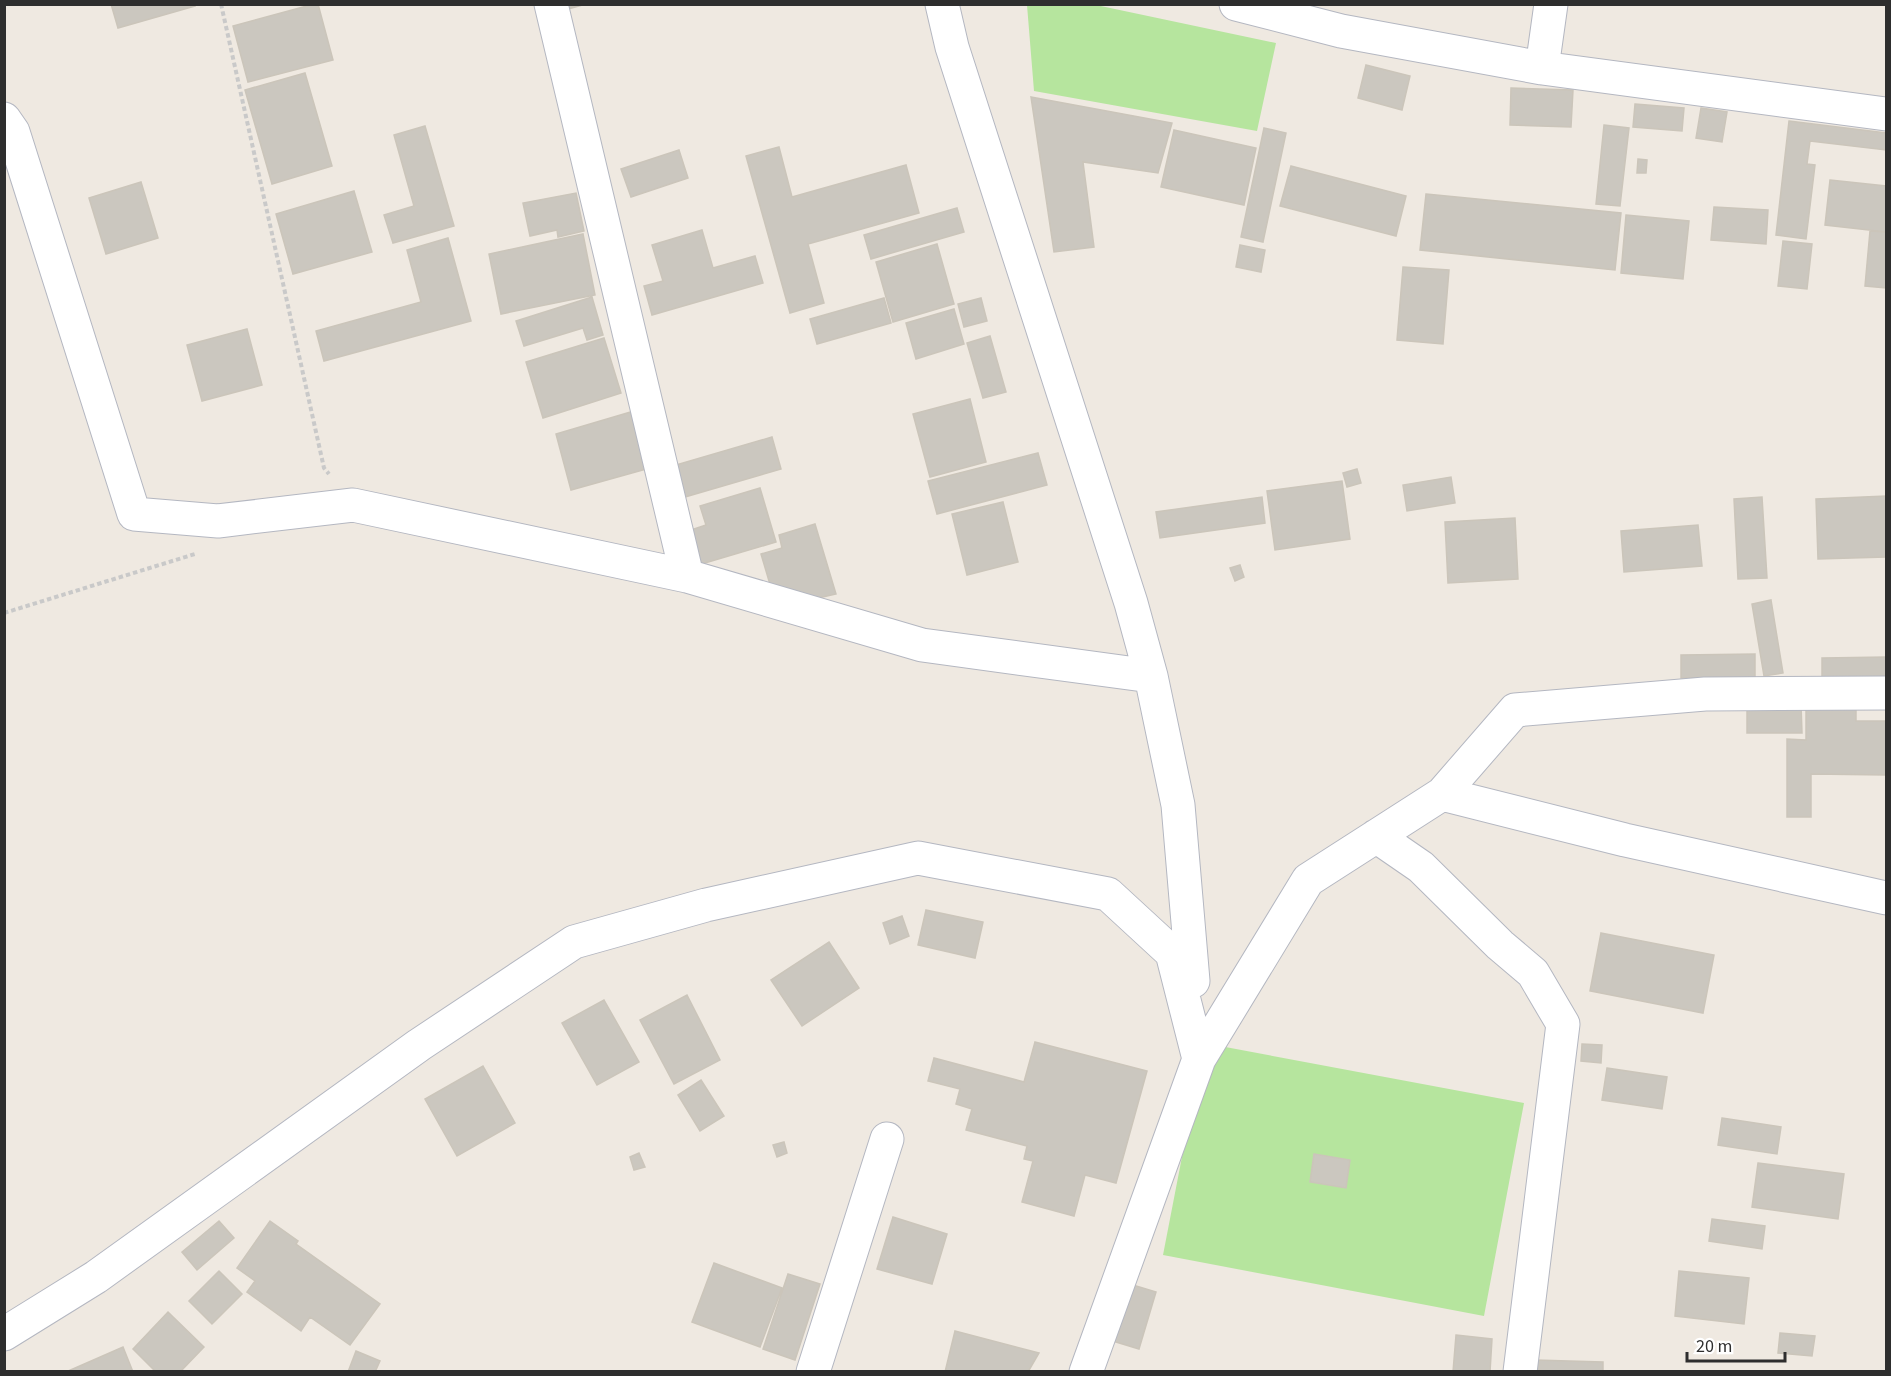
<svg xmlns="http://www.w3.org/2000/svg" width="1891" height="1376" viewBox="0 0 1891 1376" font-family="'Source Sans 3',sans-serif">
<rect width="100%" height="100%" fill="#efe9e1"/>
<path fill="#b6e59e" d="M1027,5H1096L1276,43L1257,131L1034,91Z
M1204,1043L1524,1103L1484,1316L1163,1255Z"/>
<path fill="#cbc7bf" stroke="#cbc5ba" stroke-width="1.5" d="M111,4H194L195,6L118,28Z
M314,4H318L333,60L248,82L233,26Z
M567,4H586L568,9Z
M1366,65L1410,76L1402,110L1358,98Z
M305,73L332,166L272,184L245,90Z
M1511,88L1573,90L1571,127L1510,125Z
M1031,97L1172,123L1158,173L1083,162L1094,247L1054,252Z
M1635,104L1684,108L1682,131L1633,127Z
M1701,108L1727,112L1722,142L1696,138Z
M1789,121L1886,133V150L1810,141L1807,164L1815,165L1806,239L1776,235Z
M1604,125L1629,128L1620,206L1596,204Z
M425,126L454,226L393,243L384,215L414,206L394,135Z
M1264,128L1286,133L1263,242L1241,237Z
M1174,130L1256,148L1244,205L1161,187Z
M779,147L792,197L906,165L919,213L808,244L824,303L790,313L746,156Z
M679,150L688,178L631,197L621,169Z
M1638,159L1647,160L1646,173H1637Z
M1291,166L1406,196L1396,236L1280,206Z
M1830,180L1886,186V232L1825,225Z
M141,182L158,238L106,254L89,198Z
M354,191L372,252L293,274L276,214Z
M576,193L584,231L558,237L557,230L530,236L523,203Z
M1426,194L1621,213L1615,270L1420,250Z
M1714,207L1768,210L1766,244L1711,240Z
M957,208L964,232L871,259L864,235Z
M1626,215L1689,221L1683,279L1621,273Z
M702,230L713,268L755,256L763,283L652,315L644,286L663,281L652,245Z
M1870,231L1886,232V288L1865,286Z
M583,234L595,295L501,314L489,254Z
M448,238L471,321L324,361L316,331L421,302L407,250Z
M1783,241L1812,244L1807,289L1778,286Z
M937,244L954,304L893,322L876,262Z
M1240,245L1265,250L1261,272L1236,267Z
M1403,267L1449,270L1443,344L1397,340Z
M592,297L603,335L587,340L583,328L524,346L516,321Z
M884,298L891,323L817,344L810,319Z
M981,298L987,321L964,327L958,304Z
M954,309L964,344L916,359L906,323Z
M247,329L262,385L202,401L187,345Z
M990,336L1006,392L983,398L967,343Z
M604,338L621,393L543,418L526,362Z
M970,399L986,462L930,477L913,414Z
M634,411L650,468L571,490L556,434Z
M772,437L781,469L685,497L676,465Z
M1038,453L1047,485L937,514L928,481Z
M1357,469L1361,483L1347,487L1343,473Z
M1451,477L1455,503L1407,511L1403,485Z
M1342,481L1350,539L1275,550L1267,491Z
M760,488L776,542L698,565L688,531L706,525L700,506Z
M1886,496V557L1818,559L1816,499Z
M1262,497L1265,523L1160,538L1156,512Z
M1762,497L1767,578L1738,579L1734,499Z
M1003,502L1018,562L967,575L952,514Z
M1515,518L1518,579L1448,583L1445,522Z
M815,524L836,594L814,599L772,591L761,554L782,548L779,535Z
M1698,525L1702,566L1624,572L1621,531Z
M1240,565L1244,577L1235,581L1230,568Z
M1771,600L1783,673L1764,676L1752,604Z
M1755,654V677L1681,678V655Z
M1886,657V680L1822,682V658Z
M1806,701H1856V721H1886V775L1811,774V817H1787V739L1806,740Z
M1801,704L1802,733H1747V705Z
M926,910L983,922L975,958L918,945Z
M902,916L909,936L890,944L883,923Z
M1601,933L1714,955L1703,1013L1590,991Z
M829,942L859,988L802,1026L771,980Z
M687,995L720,1060L674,1084L640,1020Z
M604,1000L639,1062L597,1085L562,1023Z
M1035,1042L1147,1071L1116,1183L1085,1175L1074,1216L1022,1202L1033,1161L1024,1159L1027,1146L966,1130L972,1109L956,1104L960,1089L928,1081L934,1058L1024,1082Z
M1582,1044L1602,1045L1601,1063L1581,1061Z
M483,1066L515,1123L457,1156L425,1099Z
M1607,1068L1667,1077L1662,1109L1602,1100Z
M701,1080L724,1116L700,1131L678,1095Z
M1722,1118L1781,1127L1777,1154L1718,1145Z
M784,1142L787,1153L777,1157L773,1145Z
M639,1153L645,1167L634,1170L630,1157Z
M1314,1154L1350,1160L1346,1188L1310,1182Z
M1758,1163L1844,1174L1838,1219L1752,1207Z
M893,1217L947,1234L932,1284L877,1269Z
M1712,1219L1765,1226L1762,1249L1709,1241Z
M219,1221L234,1238L197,1270L182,1252Z
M270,1221L298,1241L296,1244L380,1304L350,1345L310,1317L301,1331L247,1292L255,1281L237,1268Z
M714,1263L782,1288L760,1347L692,1322Z
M219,1271L242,1294L212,1324L189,1301Z
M1679,1271L1749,1278L1744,1324L1675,1316Z
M788,1274L820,1284L795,1360L763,1349Z
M1123,1282L1156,1292L1139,1349L1106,1339Z
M168,1312L204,1347L180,1372H156L133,1349Z
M955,1331L1039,1353L1028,1372H945Z
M1780,1333L1815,1336L1812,1356L1778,1353Z
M1456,1335L1492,1339L1490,1372H1453Z
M123,1347L133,1372H66Z
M356,1351L380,1361L375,1372H348Z
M1535,1360L1603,1362V1372H1535Z"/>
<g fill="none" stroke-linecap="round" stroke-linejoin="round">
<g stroke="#b4b7c1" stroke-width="35">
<path id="minor" d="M551,4L687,576
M942,4L952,47L1131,603L1151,676L1178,805L1193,981
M1236,4L1341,31L1542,68L1886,114
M1542,68L1551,4
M4,119L13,132L134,514L218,521L353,505L687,576L922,645L1151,676
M1442,794L1625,840L1886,898
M1376,836L1421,867L1500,945L1533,973L1563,1024L1520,1372
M4,1334L96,1277L419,1045L574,942L706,905L918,858L1108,894L1172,953L1199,1059L1308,880L1442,794L1515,710L1705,694L1886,693
M813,1372L887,1139
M1086,1372L1199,1059L1197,1039"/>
</g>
<path stroke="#c9c9c9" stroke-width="4" stroke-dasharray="4.5 3" stroke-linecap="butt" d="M221,4L324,468L329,474
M4,613L195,554"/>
<use href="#minor" stroke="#fff" stroke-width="33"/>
</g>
<rect width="1891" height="1376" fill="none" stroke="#2e2e2e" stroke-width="12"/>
<path d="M1687 1352v9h98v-9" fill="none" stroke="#2e2e2e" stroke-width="3"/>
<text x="1696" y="1352" font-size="18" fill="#2e2e2e" stroke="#ffffff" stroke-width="4.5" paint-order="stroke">20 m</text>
</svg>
